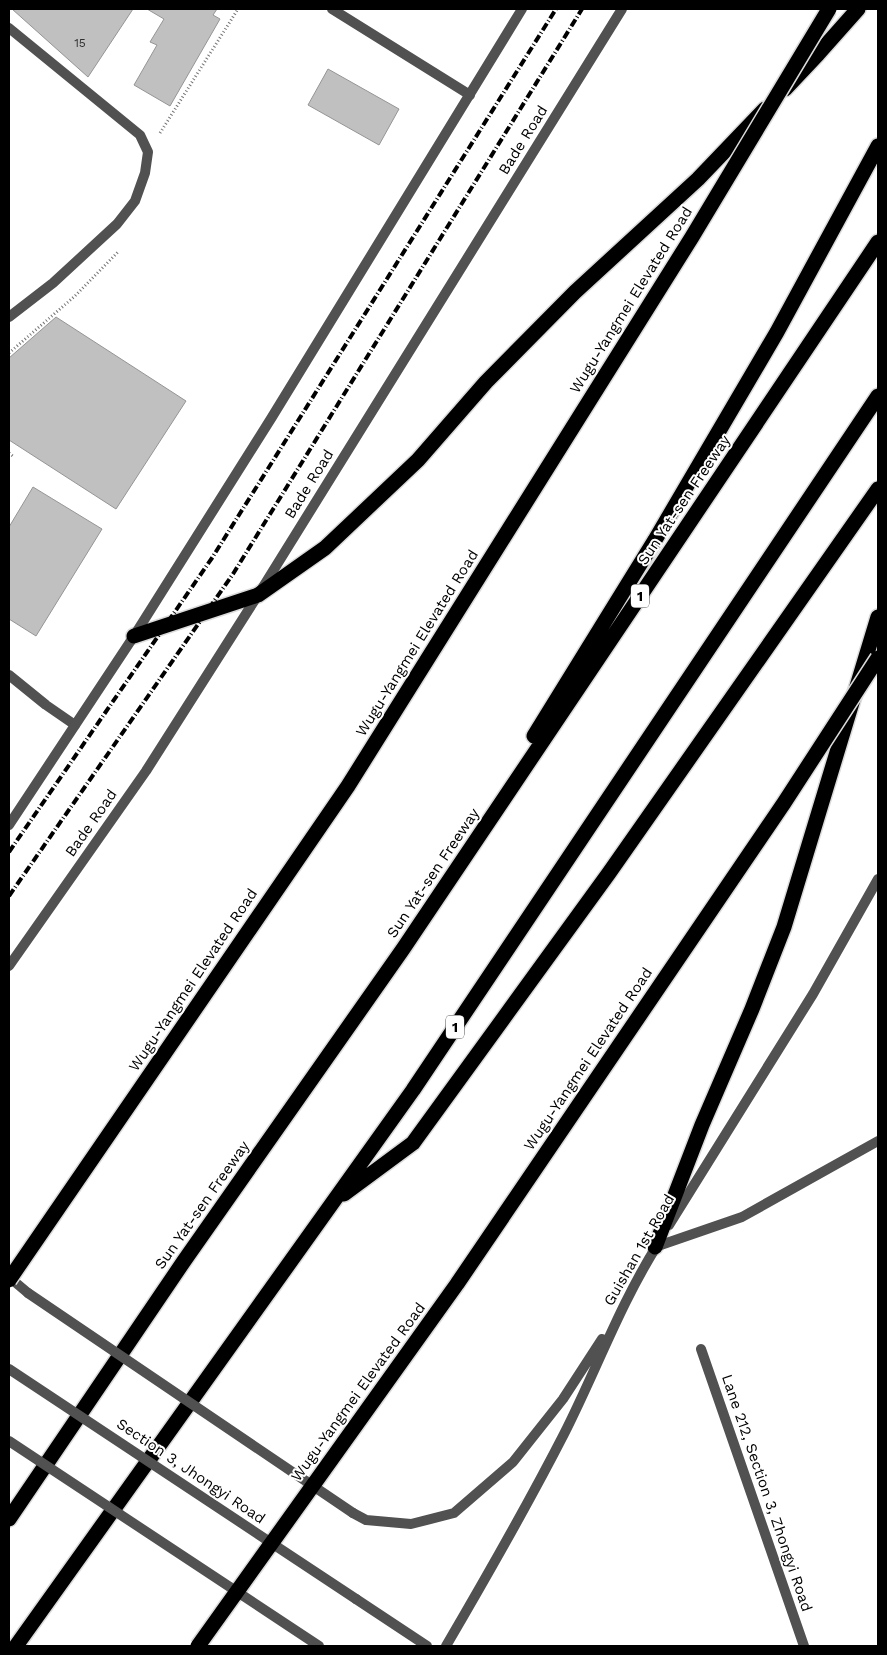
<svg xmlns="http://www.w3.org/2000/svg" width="887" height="1655" viewBox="0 0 887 1655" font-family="'Work Sans',sans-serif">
<rect width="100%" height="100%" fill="#fff"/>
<path fill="#c0c0c0" stroke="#959595" d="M12,9H133L88,77Z
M147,9H217L213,15L220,19L170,106L134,85L157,45L150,42L164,19Z
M328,69L399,109L379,145L308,105Z
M56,317L186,401L116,509L9,440V358Z
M33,487L102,529L36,636L9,619V527Z"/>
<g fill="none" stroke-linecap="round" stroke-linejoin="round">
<g stroke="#dbdbdb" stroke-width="18">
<path id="motorway" d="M785,89L818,54L858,9
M134,636L258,595L325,548L418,460L486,382L575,292L698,179L765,109
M534,736L655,540L777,332L878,146
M344,1194L413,1143L609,873L878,489
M655,1247L702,1125L752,1009L784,927L878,617
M9,1519L184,1261L403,949L878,242
M16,1646L413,1090L878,396"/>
</g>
<path stroke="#737373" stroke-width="3" stroke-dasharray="1 2.5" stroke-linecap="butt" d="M160,133L238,9
M9,353L75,296L118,252
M9,453L14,457"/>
<path stroke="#515151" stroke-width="10" d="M332,9L470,95
M9,28L140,135L148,152L145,173L135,201L117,224L53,283L9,317
M9,675L46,705L75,725
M655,1247L742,1217L878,1141
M701,1349L804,1646"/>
<path stroke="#515151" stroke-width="10" d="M9,825L134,636L272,417L522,9
M9,966L146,771L258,595L622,9
M669,1225L813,994L878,879
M9,1277L28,1293
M353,1513L366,1520L411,1524L454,1513L513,1462L563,1399L602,1339
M356,1599L427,1646
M446,1646C487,1576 527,1506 564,1434C596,1371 620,1304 658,1244"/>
<use href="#motorway" stroke="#000" stroke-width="15"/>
<path stroke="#000" stroke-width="4" stroke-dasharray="8 2.5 1 2.5" stroke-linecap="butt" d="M9,852L212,558L556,9
M9,896L233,574L582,9"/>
<g stroke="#dbdbdb" stroke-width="18" stroke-linecap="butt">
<path id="motorway-bridge" d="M9,1280L348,786L692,237L829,9
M198,1646L457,1284L784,803L878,658"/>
</g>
<path stroke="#515151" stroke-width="10" d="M28,1293L353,1513
M9,1369L356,1599
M9,1441L319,1646"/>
<use href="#motorway-bridge" stroke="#000" stroke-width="15"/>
</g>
<g text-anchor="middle" stroke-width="4" stroke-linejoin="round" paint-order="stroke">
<g font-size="12" fill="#303030">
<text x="80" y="47">15</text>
</g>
<g fill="#fff" stroke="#4c4c4c" stroke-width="1">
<rect x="631" y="584.5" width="18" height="23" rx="4"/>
<rect x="446" y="1015.5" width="18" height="23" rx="4"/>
</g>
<g font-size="14" font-weight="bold" fill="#000">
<text x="640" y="601">1</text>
<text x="455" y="1032">1</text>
</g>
<g font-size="15" fill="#000" stroke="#fff">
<text transform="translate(523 140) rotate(-58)" y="5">Bade Road</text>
<text transform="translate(631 300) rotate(-58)" y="5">Wugu-Yangmei Elevated Road</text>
<text transform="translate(309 484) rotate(-58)" y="5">Bade Road</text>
<text transform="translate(684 500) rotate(-56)" y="5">Sun Yat-sen Freeway</text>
<text transform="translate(417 643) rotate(-58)" y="5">Wugu-Yangmei Elevated Road</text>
<text transform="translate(91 823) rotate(-55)" y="5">Bade Road</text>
<text transform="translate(433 873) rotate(-56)" y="5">Sun Yat-sen Freeway</text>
<text transform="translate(193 980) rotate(-56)" y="5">Wugu-Yangmei Elevated Road</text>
<text transform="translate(588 1059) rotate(-56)" y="5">Wugu-Yangmei Elevated Road</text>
<text transform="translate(202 1205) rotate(-55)" y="5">Sun Yat-sen Freeway</text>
<text transform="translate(639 1250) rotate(-60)" y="5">Guishan 1st Road</text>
<text transform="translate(358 1392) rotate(-54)" y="5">Wugu-Yangmei Elevated Road</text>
<text transform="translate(191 1471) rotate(34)" y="5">Section 3, Jhongyi Road</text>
<text transform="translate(767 1493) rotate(71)" y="5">Lane 212, Section 3, Zhongyi Road</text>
</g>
</g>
<rect width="887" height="1655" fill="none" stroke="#000000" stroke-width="20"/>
</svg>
